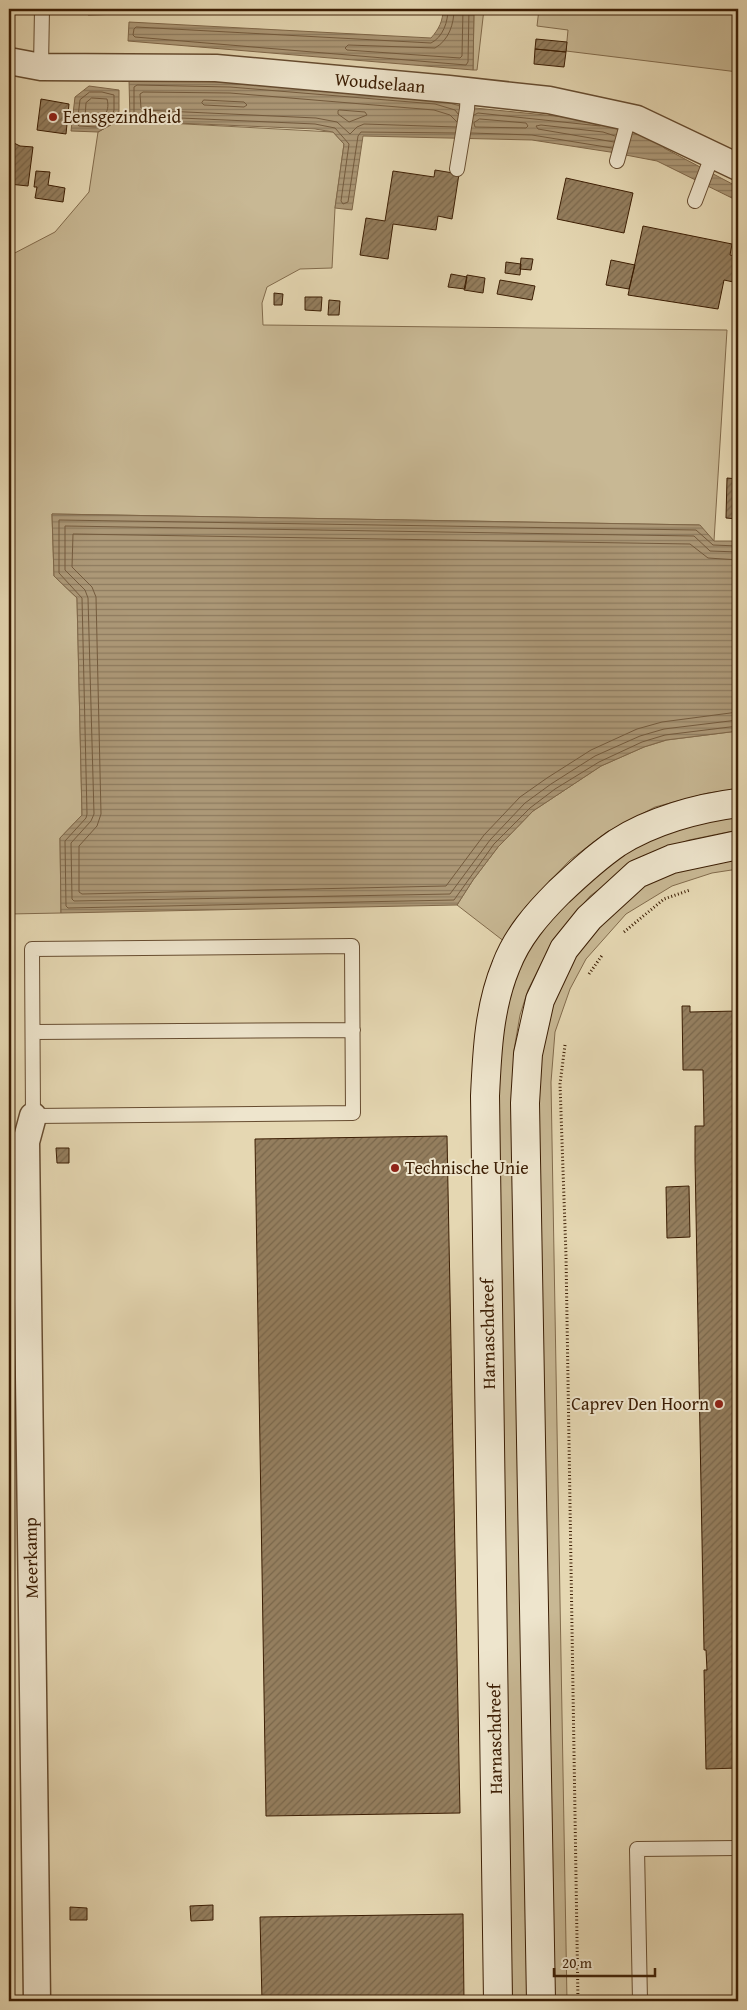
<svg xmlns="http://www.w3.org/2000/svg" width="747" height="2010" viewBox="0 0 747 2010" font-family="'Gentium Book Plus',serif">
<defs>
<pattern id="water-rules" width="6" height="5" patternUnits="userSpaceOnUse" patternTransform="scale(1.25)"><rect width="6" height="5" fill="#ac9877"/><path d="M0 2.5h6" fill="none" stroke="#8d7b5f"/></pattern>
<pattern id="building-hatch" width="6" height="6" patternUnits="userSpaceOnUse" patternTransform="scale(1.25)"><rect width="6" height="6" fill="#947e5e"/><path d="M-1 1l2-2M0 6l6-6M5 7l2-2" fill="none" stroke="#7a674b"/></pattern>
</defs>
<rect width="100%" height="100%" fill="#e5d7b2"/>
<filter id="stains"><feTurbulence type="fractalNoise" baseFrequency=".004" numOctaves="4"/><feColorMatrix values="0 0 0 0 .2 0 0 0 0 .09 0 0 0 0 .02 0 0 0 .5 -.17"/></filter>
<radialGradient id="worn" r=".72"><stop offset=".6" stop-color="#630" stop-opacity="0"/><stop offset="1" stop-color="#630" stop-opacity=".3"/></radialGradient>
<path fill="#c8b894" stroke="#826b4c" d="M474,9H484L477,70H473Z
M539,9H738V72L566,51L568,30L537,26Z
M130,121L333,132L344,144L335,208L332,268L300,269L267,287L262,303L263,325L727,330L714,541L699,525L52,514L54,576L77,598L82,815L60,838L61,913L9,914V256L55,232L89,192L98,132L116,122Z
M738,731V789L708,793L655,807L607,832L570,860L526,906L505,942L457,905L473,880L498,847L533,811L601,766L644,747L667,740Z
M738,812V830L689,840L640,859L590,896L553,940L528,990L520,1015L514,1050L529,2001H512L496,1048L512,984L538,930L578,883L631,843Z
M738,854V869L712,873L672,886L626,914L586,959L570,989L555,1032L551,1082L567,2001H552L535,1082L540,1029L573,950L617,902L666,872Z"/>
<path fill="url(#water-rules)" stroke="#7f6749" d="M83,9H124V14L88,15Z
M443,9H474L473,70L128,41L129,22L431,38C439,29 443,21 443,9Z
M129,80L231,82L436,99L460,106L470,113L475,108L605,121L660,139L664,148L738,187V201L657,161L610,152L532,140L363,136L352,210L335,208L344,144L333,132L315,129L130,121Z
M89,86L119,90V111L116,122L98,132L71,131L75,97Z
M52,514L700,525L714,541H738V731L666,740L644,747L601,766L533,811L498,847L473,880L457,905L61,913L60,838L82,815L77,598L54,576Z"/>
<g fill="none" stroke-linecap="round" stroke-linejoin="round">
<path stroke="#745b3e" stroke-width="1" d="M448,9C448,22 443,37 431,43L136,27L134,29L133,35L135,37L466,65L468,62L469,9
M454,9C454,24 449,40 435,48L348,45L345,48L347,50L460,58L462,56L463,9
M90,92H102L114,95V110L112,117L96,127L79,126L77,124L80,100Z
M92,98L107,99C111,114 101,121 87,120L85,118L86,103Z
M204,100L244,102L247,105L244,107L204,105L202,103Z
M340,110L365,112L367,115L349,122L338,114V111Z
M474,115L478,113L600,126
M480,119L526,123L528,126L526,128L475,127L474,123Z
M456,127L364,124L357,127L350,134L337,122L316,118L143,110L141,108L140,94L143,92L230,93L434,110L450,115L457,122
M455,133L361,132L358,136L348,202L343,204L341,201L349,144L335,128L315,124L136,116L134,114V87L137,85L230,87L435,104L455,110L458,114
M471,133L532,135L612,148
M614,142L538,129L536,126L541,125L603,132L615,136
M738,546L713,545L696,530L59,520V573L82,598L87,814L86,818L65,841L66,906L68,908L454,900L494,844L530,808L555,789L599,762L642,742L665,735L738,726
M738,552L710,551L694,536L65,526V570L85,590L88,598L94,814L91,821L71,843L72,899L74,901L450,894L490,840L525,803L551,784L595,756L640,736L664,729L738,720
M738,560L708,558L690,544L73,534L72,567L92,587L96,597L101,814L97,826L79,846V892L82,894L446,886L484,835L520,797L547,778L591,750L637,729L662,722L738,712"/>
</g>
<path fill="url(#building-hatch)" stroke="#3c1e04" d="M536,39L567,42L566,52L535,49Z
M535,49L566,52L564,67L534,64Z
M41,99L69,104L66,134L37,130Z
M14,143L20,146L33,147L28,186L9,184V144Z
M435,170L459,174L452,219L438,216L436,230L393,224L388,259L360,255L366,218L385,221L393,171L434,177Z
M36,171L50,172L48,185L65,188L63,202L35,198L37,187H34Z
M566,178L633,193L624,233L557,219Z
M643,226L732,244L730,255L738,257V283L724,280L718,309L628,295Z
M521,258L533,259L531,270L520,269Z
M611,260L635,265L629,289L606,285Z
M506,262L521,264L520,275L505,273Z
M451,274L467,277L465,289L448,287Z
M467,275L485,278L483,293L464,290Z
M500,280L535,286L532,300L497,294Z
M274,293L283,294L282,305H274Z
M305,297H322L321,311L305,310Z
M329,300L340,301L339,315H328Z
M727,478L738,479V519L726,518Z
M682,1006H690V1012L738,1011V1768L706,1769L704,1670H707L706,1650H704L695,1159V1126H704L703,1070H683Z
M447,1136L460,1813L266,1816L255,1139Z
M56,1148H69V1163H57Z
M689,1186L690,1237L667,1238L666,1187Z
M213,1905V1920L191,1921L190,1906Z
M70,1907L87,1908V1920H70Z
M463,1914L464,2001H262L260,1917Z"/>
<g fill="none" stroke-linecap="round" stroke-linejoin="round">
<g stroke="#664c30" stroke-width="16">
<path id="lane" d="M41,67L42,9
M617,161L629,117
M457,169L467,109L468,91
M695,201L709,164L713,157
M352,946L353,1113L33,1116L32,949Z
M33,1032L353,1030
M640,2001L637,1849L738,1848"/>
</g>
<g stroke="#664c30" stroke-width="29">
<path id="street" d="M9,61L41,67L216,68L449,89L549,100L637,119L738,167
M33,1116L26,1142L37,2001"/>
</g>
<g stroke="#3c1e04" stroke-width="30">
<path id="secondary" d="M498,2001L485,1096C487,1052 489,1007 506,966C517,937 537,914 559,892C577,875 595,858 617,843C651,821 698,808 738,803
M541,2001L525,1103L528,1054L540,1000L564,949L589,918L637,874L672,859L738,845"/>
</g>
<path stroke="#3c1e04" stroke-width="3" stroke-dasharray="1 2.5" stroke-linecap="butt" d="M624,932L664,899L690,890
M589,974L603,954
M565,1045L560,1084L566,1256L578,2001"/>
<use href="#lane" stroke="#eee5cd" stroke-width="14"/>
<use href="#street" stroke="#eee5cd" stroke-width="26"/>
<use href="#secondary" stroke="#eee5cd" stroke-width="28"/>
</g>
<g fill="#8f2418" stroke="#eee5cd" stroke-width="2">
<circle cx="53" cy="117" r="5"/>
<circle cx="395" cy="1168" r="5"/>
<circle cx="719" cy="1404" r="5"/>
</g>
<g text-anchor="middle" stroke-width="4" stroke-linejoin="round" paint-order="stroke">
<g font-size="18" fill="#3c1e04" stroke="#eee5cd">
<text transform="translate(380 83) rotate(5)" y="6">Woudselaan</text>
<text transform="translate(488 1334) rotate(-91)" y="6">Harnaschdreef</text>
<text transform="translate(31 1558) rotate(-91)" y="6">Meerkamp</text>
<text transform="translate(495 1739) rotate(-91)" y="6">Harnaschdreef</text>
</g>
<g font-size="18" fill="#3c1e04" stroke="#eee5cd" text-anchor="start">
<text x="63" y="123">Eensgezindheid</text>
<text x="405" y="1174">Technische Unie</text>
<text x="709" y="1410" text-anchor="end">Caprev Den Hoorn</text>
</g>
</g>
<rect width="747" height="2010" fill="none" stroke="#e5d7b2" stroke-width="30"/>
<rect x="10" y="10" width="727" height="1990" fill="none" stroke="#3c1e04" stroke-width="2.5"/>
<rect x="15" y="15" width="717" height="1980" fill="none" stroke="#3c1e04"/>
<path d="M554 1968v8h101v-8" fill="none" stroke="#3c1e04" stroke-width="2.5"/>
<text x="562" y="1968" font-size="15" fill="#3c1e04" stroke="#eee5cd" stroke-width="4" paint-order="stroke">20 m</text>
<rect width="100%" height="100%" filter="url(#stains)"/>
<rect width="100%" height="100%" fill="url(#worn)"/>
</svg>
